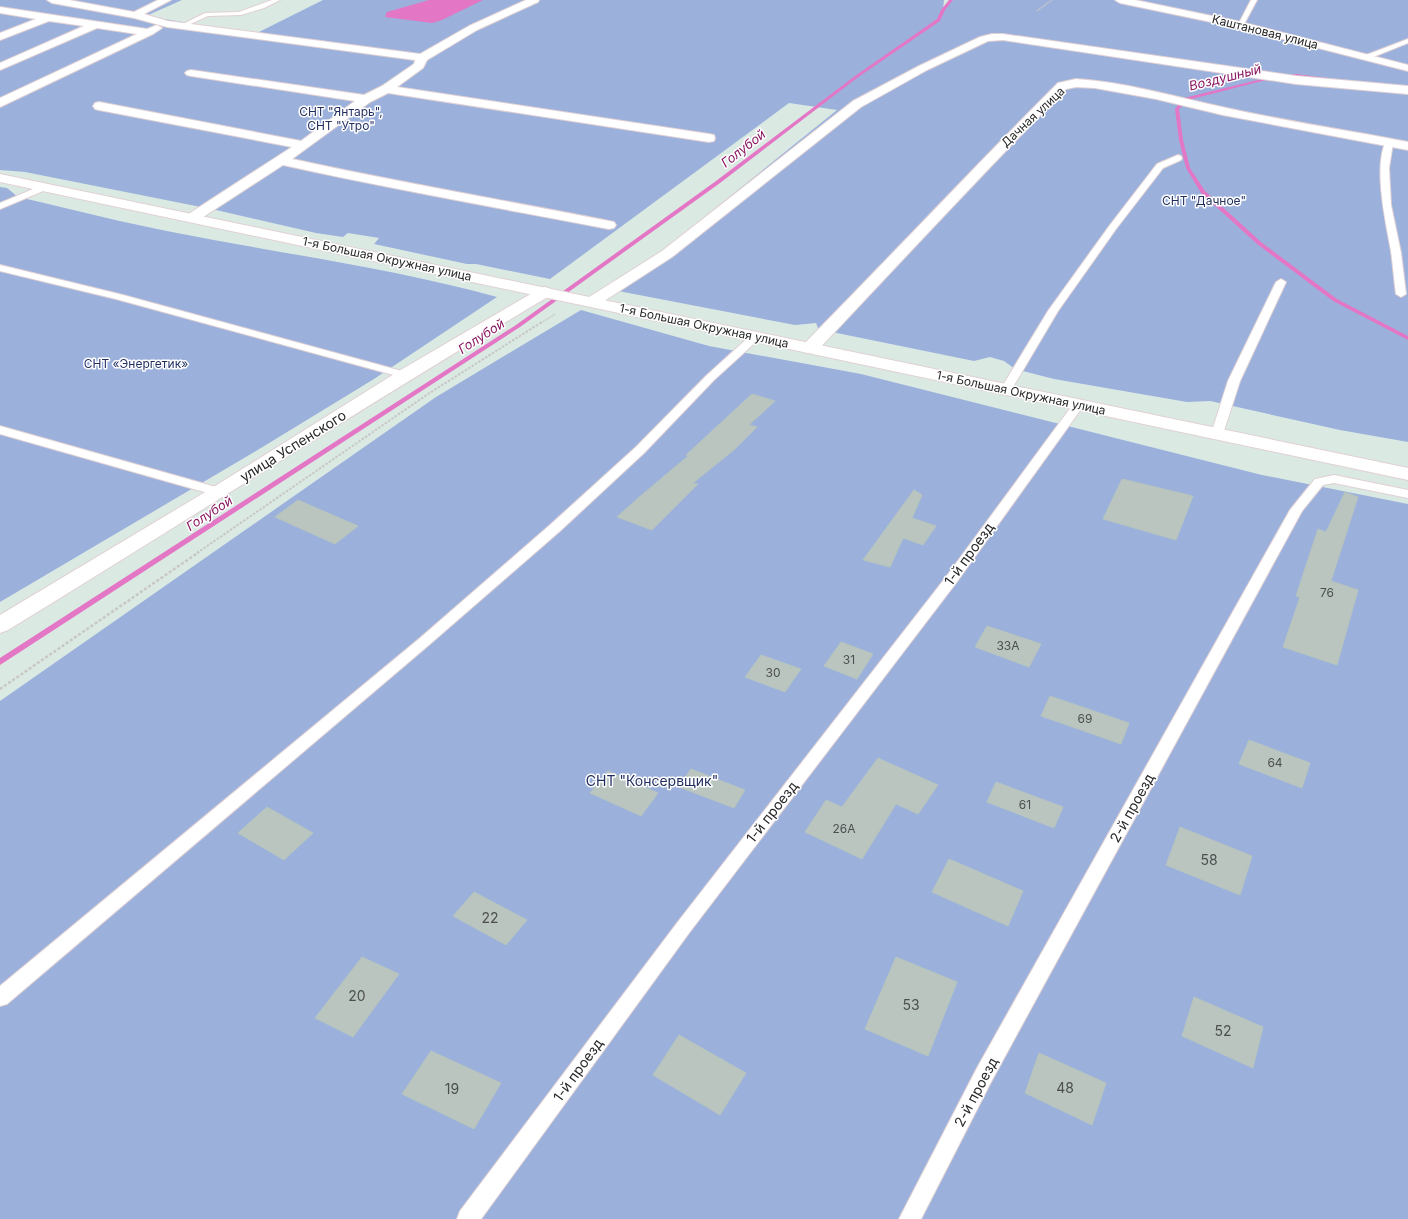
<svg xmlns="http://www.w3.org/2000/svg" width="1408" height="1219" viewBox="0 0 1408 1219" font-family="Inter,sans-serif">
<rect width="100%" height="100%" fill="#dbe9e3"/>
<path fill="#9bb1dc" d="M0,0H182L146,16L255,34L323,0H944L943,10L951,0H1408V442L1340,430L1210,401L1187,402L1054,379L1015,369L1004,361L990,357L974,361L827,331L818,328L816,323L795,325L613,290L654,256L687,234L707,215L837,110L789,103L550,279L476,264H467L374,244L379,238L348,233L343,237L316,233L216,210L25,172L0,170Z
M0,187L7,188L18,197C71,209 124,223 177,233C284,254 392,268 497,297L374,379L256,451L0,602Z
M581,310L709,346L861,374L1262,475L1408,504V1219H0V701L436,397Z"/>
<path fill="#e376c5" d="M429,0H483L442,20L432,23L385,17L387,12Z"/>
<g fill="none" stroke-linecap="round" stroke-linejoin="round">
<path fill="#e376c5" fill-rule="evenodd" d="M949,0H953L945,10L940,21L857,78L720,183L520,327L0,665V658L516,325L716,181L855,76L937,19L941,10Z
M1296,74L1359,82L1357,83L1296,76L1262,81L1188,100L1179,109L1183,140L1190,168L1205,191L1261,242L1337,299L1408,336V340L1333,301L1257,244L1201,193L1186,168L1179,140L1175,109L1184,98L1262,79Z"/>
</g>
<path fill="#bac5c0" stroke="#b5c4bf" d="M752,394L775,401L749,425L757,427L735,449L693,483L698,484L652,530L617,517L637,499L688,456L686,455Z
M1122,479L1193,496L1176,540L1103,519Z
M914,490L922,495L912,518L936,526L923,545L903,538L890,567L863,560Z
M1345,492L1358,497L1331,581L1358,590L1337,665L1283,647L1300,597L1296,596L1318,529L1326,532Z
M298,500L358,526L335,544L275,517Z
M987,626L1041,644L1029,667L975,647Z
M841,642L873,654L857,679L824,666Z
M761,655L801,669L785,692L745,677Z
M1050,696L1129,723L1121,744L1041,716Z
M1249,740L1310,763L1302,788L1239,764Z
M878,758L938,785L918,814L896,804L862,859L805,832L826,800L842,807Z
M691,769L745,790L734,808L679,787Z
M608,771L658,793L641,816L590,793Z
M996,782L1063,807L1054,828L987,802Z
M267,807L313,833L284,860L238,833Z
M1180,827L1252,856L1240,895L1166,865Z
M949,859L1023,891L1008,926L932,892Z
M474,892L527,920L506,945L453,916Z
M362,957L399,974L353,1037L315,1018Z
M896,957L957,982L928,1056L865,1029Z
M1194,997L1263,1027L1253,1068L1182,1036Z
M679,1035L746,1073L720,1115L653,1075Z
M431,1051L501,1083L474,1129L402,1094Z
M1039,1053L1106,1083L1092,1125L1025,1093Z"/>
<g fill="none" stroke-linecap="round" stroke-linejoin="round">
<g stroke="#e0d0d3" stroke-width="2">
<path id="lane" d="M272,0H280L264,8L241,15L208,16L184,27L179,26L205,13L239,12Z
M1251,0H1257L1243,26H1239L1238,25Z
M1408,39V43L1368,59H1362L1361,57Z
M1386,141H1392L1393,143L1389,168L1391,205L1401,253L1406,294L1401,297L1396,294C1394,280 1393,265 1391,251C1386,223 1373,167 1386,141Z
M1178,155L1181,156L1182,158L1181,160L1163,168L1116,229L1058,311L1010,392H1002L1000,390L1048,311L1110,225L1157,164Z
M45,184L48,185L49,187L48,189L0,209V203Z
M0,265L123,295L409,373L411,375L409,377H401L116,299L0,271Z
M1281,279L1286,282L1240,381L1223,434L1221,437H1213L1211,434L1228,381L1276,282Z
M755,334L759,335L760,337L759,339L714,380L644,453L560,531L430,644L7,1004L0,1006V986L420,638L550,525L636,447L706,376L751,335Z
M1078,402L1082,403L1084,405L956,583L689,933L481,1219H457L460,1211L677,923L946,577L1074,403Z
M0,426L223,489L225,492L223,495H215L0,434Z
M1334,475L1408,490V498L1334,483L1323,485L1302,511L991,1082L921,1219H899L977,1068L1290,510L1315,479Z"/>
</g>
<g stroke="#e0d0d3" stroke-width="2">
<path id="street" d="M47,0H69L134,12L158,0H171L144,14L168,21L420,54L469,26L526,0H539L538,2L477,30L427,60L423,68L397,87L709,134L714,135L715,138L714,141L709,142L388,93L370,102L292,159C397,182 503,200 609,221L614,222L616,225L614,228L609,229C500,208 391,189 283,165L197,221L192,222L187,221L185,218L187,215L292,147L99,110L95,109L93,106L95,103L99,102L301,141L355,101L191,76L187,75L185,73L187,71L191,70L364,95L382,86L414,64L415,60L167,27L134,18L52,3Z
M1115,0H1135L1241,22L1408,65V71L1240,28L1120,3Z
M0,7L147,29L157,25L162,28L153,34L0,107V98L137,34L97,28L0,70V63L84,26L49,21L0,40V33L36,19L0,13Z
M992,34H1003L1296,76L1408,86V94L1296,84L1003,40L988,41L927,70L861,107L672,257L598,305L592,307L586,305L584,302L586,299L662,251L853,101L919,66L980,37Z
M1076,79C1126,82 1174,97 1222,107C1284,121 1346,130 1408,142V150L1223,115L1156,99L1095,88L1076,87L1066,89C981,175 899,264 816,352L810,353L804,352L802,348L804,344C889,258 972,169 1058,83Z
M545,287L551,289L553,292L551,295C368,404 189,519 8,630L0,633V615L212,488L399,371L539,289Z"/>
</g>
<g stroke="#e0d0d3" stroke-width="2">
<path id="secondary" d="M0,174L1408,468V480L0,182Z"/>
</g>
<path stroke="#c7c7c7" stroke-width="1.5" stroke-dasharray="1.5 1" stroke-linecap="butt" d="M1037,11L1052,0
M541,323L555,314"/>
<path stroke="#c7c7c7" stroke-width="2" stroke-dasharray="2.5 1.5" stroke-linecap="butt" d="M197,553L428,394L542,322"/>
<path stroke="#c7c7c7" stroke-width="2.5" stroke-dasharray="3 2" stroke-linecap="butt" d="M0,689L199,552"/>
<use href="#lane" fill="#fff" fill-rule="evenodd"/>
<use href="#street" fill="#fff" fill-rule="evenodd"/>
<use href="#secondary" fill="#fff" fill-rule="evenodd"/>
</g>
<g text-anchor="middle" stroke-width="3" stroke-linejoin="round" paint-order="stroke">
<g font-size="12" fill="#282828" stroke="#fff">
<text transform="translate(1265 32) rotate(14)" y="4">Каштановая улица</text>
<text transform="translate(1033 117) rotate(-43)" y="4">Дачная улица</text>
<text transform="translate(387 259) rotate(12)" y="4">1-я Большая Окружная улица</text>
<text transform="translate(704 326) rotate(12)" y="4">1-я Большая Окружная улица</text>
<text transform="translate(1021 393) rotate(12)" y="4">1-я Большая Окружная улица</text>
</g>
<g font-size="12" fill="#1f2c5e" stroke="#fff">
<text x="341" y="116">СНТ "Янтарь",<tspan x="341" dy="14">СНТ "Утро"</tspan></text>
<text x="1204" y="205">СНТ "Дачное"</text>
<text x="136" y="368">СНТ «Энергетик»</text>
</g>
<g font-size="12" fill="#4c4f4e">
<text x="1327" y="597">76</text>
<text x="1008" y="650">33А</text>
<text x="849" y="664">31</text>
<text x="773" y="677">30</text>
<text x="1085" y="723">69</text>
<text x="1275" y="767">64</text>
<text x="1025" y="809">61</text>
<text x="844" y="833">26А</text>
</g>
<g font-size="13" font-style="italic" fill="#8b1863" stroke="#fff">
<text transform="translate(1225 77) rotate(-14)" y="5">Воздушный</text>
<text transform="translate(743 148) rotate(-38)" y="5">Голубой</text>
<text transform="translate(481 336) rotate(-33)" y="5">Голубой</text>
<text transform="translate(209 513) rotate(-33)" y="5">Голубой</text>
</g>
<g font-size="14" fill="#282828" stroke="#fff">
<text transform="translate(293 446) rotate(-32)" y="5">улица Успенского</text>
<text transform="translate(969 554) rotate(-54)" y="5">1-й проезд</text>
<text transform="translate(1132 808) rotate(-61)" y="5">2-й проезд</text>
<text transform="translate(772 812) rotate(-52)" y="5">1-й проезд</text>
<text transform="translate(578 1070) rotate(-54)" y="5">1-й проезд</text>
<text transform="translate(976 1092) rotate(-62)" y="5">2-й проезд</text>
</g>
<g font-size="14" fill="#1f2c5e" stroke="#fff">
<text x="652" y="786">СНТ "Консервщик"</text>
</g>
<g font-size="14" fill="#4c4f4e">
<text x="1209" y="865">58</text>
<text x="490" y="923">22</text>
<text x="357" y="1001">20</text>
<text x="911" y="1010">53</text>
<text x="1223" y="1036">52</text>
<text x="1065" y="1093">48</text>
<text x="452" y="1094">19</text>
</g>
</g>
</svg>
